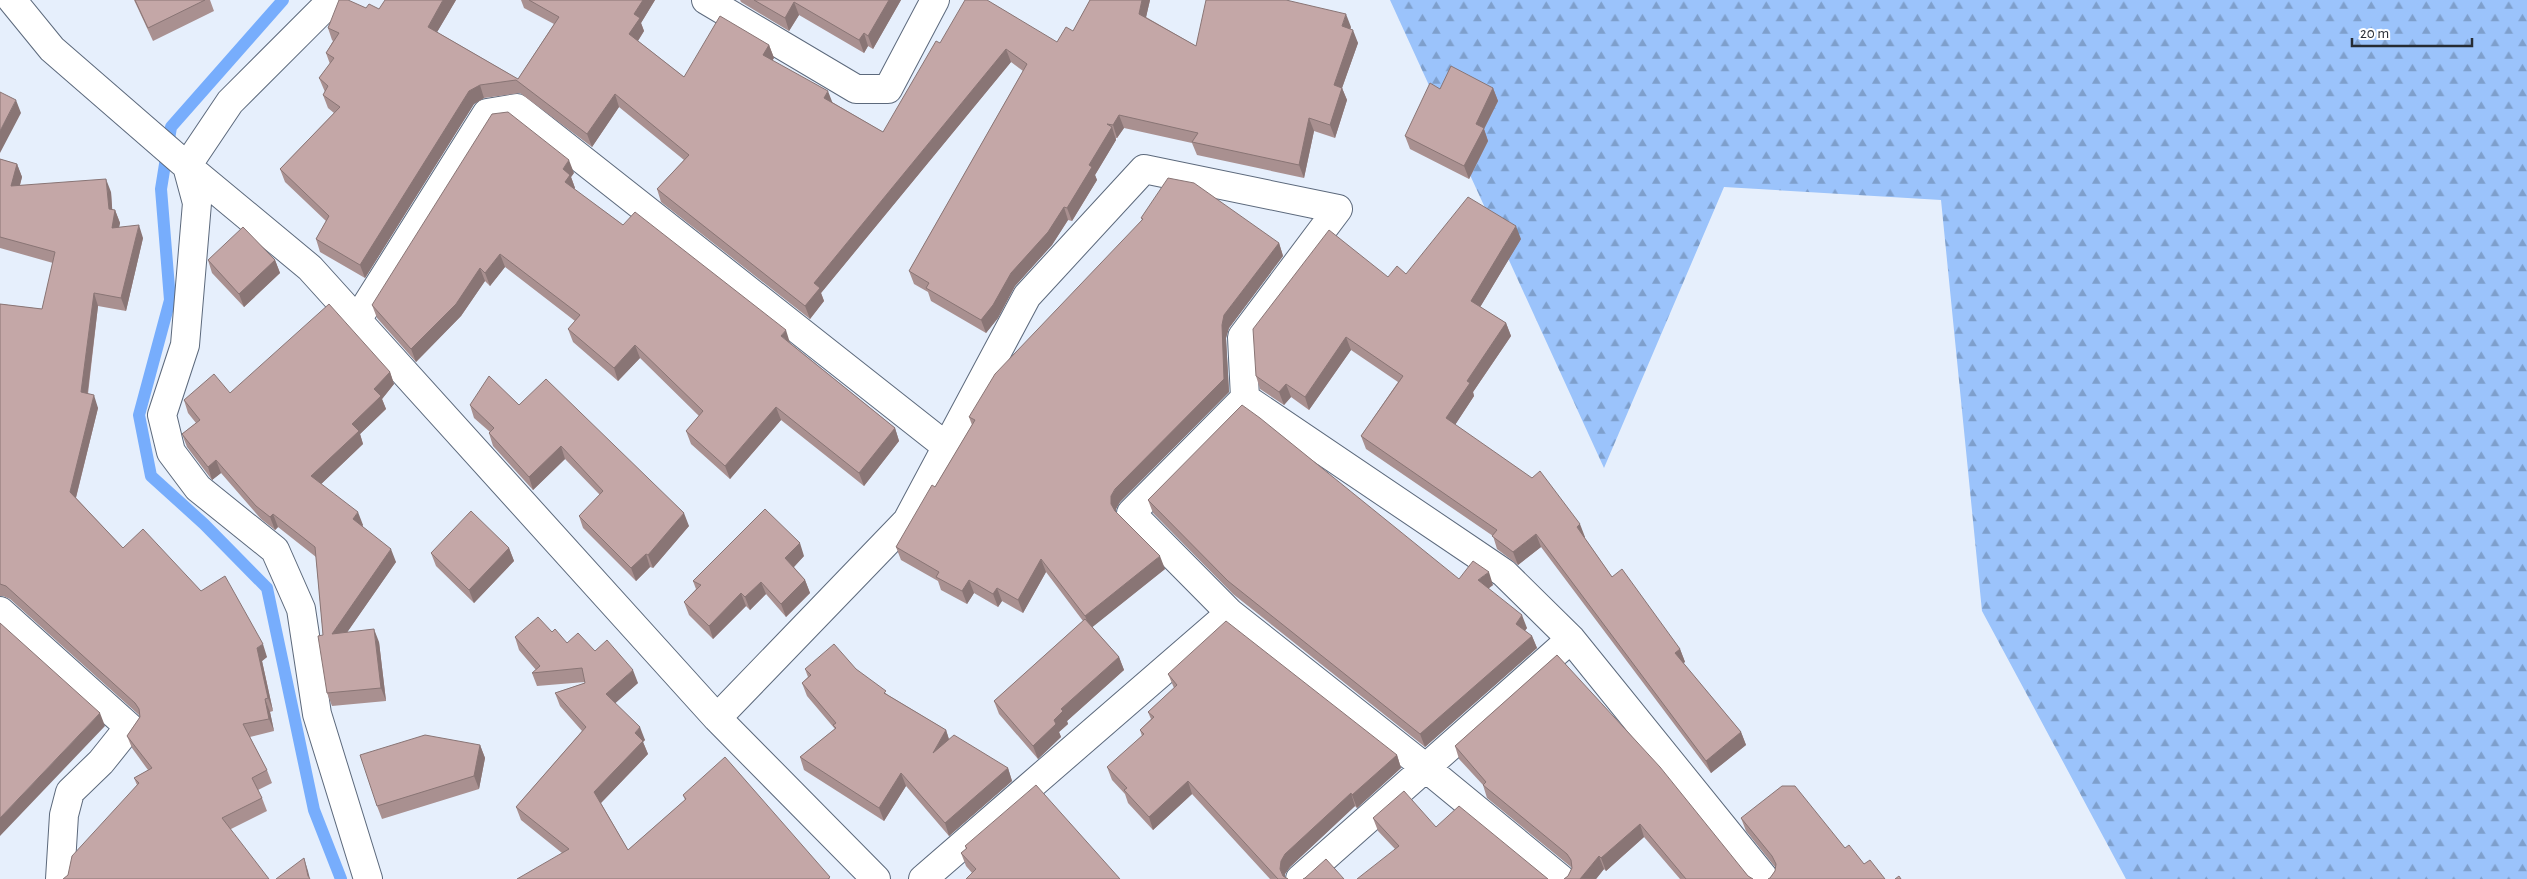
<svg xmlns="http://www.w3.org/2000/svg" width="2527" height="879" viewBox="0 0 2527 879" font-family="'Alegreya Sans',sans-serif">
<defs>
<pattern id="forest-firs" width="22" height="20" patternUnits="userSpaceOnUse" patternTransform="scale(1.25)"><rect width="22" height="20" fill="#9bc3fb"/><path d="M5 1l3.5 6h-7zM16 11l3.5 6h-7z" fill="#7e9fcc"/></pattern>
</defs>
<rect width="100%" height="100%" fill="#e6effc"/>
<path fill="url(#forest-firs)" d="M1390,0H2527V879H2126L1982,611L1941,200L1724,187L1604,468Z"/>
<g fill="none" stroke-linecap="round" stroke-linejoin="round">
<path stroke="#77adfc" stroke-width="12" d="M283,0L171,127L161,189L170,300L139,415L151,476L204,524L267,588L314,810L341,879"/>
<g stroke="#5c697c" stroke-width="30">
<path id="minor" d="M12,0L52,49L181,161L310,268L717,718L876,879
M327,0L325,7L230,102L187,166L197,203L185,345L162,415L171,452L198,488L275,550L301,609L317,714L368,879
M706,0L856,89H888L935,0
M357,320L487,113L517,108L947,447
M1245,398L1131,513L1230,613L1426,768L1561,879
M0,611L129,727L101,762L70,792L64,815L60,879
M717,718L907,521L1027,296L1144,169L1338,209L1242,337L1245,398L1504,573L1571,639L1765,879
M923,879L1230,613
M1300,879L1571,639"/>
</g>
<use href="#minor" stroke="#fff" stroke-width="28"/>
</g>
<path fill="#a99090" d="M134,0H210L214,11L153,41Z
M456,0L437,32L518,79L554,24L524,8L521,0H655L641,23L644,31L638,41L684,77L769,45L774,58L772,60L832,102L883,132L940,43L1057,42L1073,31L1090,0H1150L1146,17L1196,46L1351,27L1350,29L1358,43L1342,88L1347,100L1335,138L1314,131L1304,178L1197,155L1192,143L1124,128L1117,138H1116V140L1095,175L1097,180L1072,221L1068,220L1052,245L1015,286L998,318L986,333L931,301L928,292L914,284L909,271L1023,71L1011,62L821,293L824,301L810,319L661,202L657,189L684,160L619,107L592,147L520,93L484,98L474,104L365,278L320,252L316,239L326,221L285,182L280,169L334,113L328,108L323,95L325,92L319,78L330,64L326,53L333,41L332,40L328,28L366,8L379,9Z
M740,0H901L873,49L868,46L864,53L799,15L789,31L741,2Z
M1493,88L1498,101L1484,129L1488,141L1469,179L1410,149L1405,136L1440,89Z
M0,159L17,164L22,177L20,185L111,192L112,210H115L120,223L119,227L143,238L126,311L98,306L88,394L98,408L76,498L123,548L201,591L267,657L262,661L273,711L270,712L274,731L250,737L267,770L272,783L258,790L262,798L267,811L231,829L68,875L137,785L134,778L148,770L132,748L127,736L140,717L139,715L10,599L3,596H0V304L42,309L53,263L0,248V249Z
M574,173L571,177L575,188L574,189L623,225L790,343L895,428L899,441L864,486L781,420L730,479L691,444L686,431L699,416L640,358L618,381L573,342L568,329L575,321L505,267L490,286L485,281L461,316L416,362L377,318L372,305Z
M1141,218L1279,243L1283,256L1229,328L1226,338L1229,392L1120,502L1116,509V512L1165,569L1092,627L1119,657L1124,670L1067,721L1068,724L1059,732L1061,737L1038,759L999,714L994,701L1083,621L1046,572L1023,613L1002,601L998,607L974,593L967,604L941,590L938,581L901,560L896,547L935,487L972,425L969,417L1142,220Z
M1521,239L1480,307L1506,323L1511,336L1473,392L1474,396L1455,425L1585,537H1584L1612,577L1680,649L1685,662L1683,663L1741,732L1746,745L1711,773L1541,547L1518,565L1497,549L1493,536L1366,449L1361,436L1398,382L1351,350L1309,410L1291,397L1284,405L1260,389L1256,376L1388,277L1406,274Z
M208,260H275L280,273L244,307L212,273Z
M390,372L394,384L382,399L386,409L360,434L363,444L321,484L363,525L362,527L396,562L347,632L379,642L386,701L332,706L327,693L323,635L316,557L278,527L275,530L261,519L221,473L212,480L187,447L182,434L196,423L188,413L184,400L230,393Z
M470,405H519L689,526L653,568L650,567L636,581L583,528L579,516L600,495L565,459L533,490L493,446L489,433L490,432L474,418Z
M1148,500L1459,579L1493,585L1488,589L1527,628L1525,631L1532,636L1537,648L1425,747L1233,594L1153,513Z
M509,548L514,561L474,603L436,566L431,553Z
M804,556L794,567L805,580L810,593L786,617L766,594L750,610L746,606L713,639L689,615L684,602L696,589L693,581Z
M552,632L567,643L595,651L638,683L615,703L645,740L643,742L648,754L601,803L628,850L685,800L683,795L831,879L562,853L521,820L516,807L582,731L560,706L555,693L585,683V682L537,686L532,673L536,670L519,650L515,637Z
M1557,655L1748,876L1753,879H1680L1644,837L1606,871L1604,869L1596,879H1564L1568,876L1572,868L1571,867L1487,798L1483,785L1459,759L1455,746Z
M805,669H856L888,695L946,730L949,739L1008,768L1012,781L949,836L906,786L884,821L804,770L800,757L835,729L807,696L802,683L808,677Z
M1168,674L1397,755L1401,768L1357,808L1355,806L1290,867L1285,874V877L1288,879H1270L1192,794L1153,830L1128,803L1125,794L1112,780L1107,767L1142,736L1140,730L1151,719L1148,712L1174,688Z
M480,745L485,758L479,789L382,819L377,806Z
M1373,818L1436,827L1546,878L1395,849L1378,831Z
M1741,818L1845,848L1864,864L1770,878L1775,871V867L1746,831Z
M965,846L1120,879L972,873L966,866L961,853L966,849Z"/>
<path fill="#897575" d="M443,0H456L433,39L428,27Z
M643,0H655L641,23L644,31L634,47L629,34L634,14Z
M889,0H901L873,49L868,36Z
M1142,0H1150L1144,26L1139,14Z
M794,2L799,15L789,31L785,18Z
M1346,14L1351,27L1347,39L1342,26Z
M1353,30L1358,43L1342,88L1347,100L1335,138L1330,125L1334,85Z
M864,33L868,46L864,53L859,40Z
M769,45L774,58L768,68L763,55Z
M1006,49L1011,62L821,293L824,301L810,319L805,306L814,283Z
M480,85L484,98L474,104L365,278L360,265L469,91Z
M1493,88L1498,101L1484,129L1488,141L1469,179L1464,166L1476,124Z
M828,91L833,104L824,98Z
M615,94L619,107L592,147L587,134Z
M16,100L21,113L0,153V131Z
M1119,115L1124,128L1117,138L1113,125Z
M1309,118L1314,131L1304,178L1299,165Z
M1112,127L1116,140L1095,175L1097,180L1072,221L1067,208L1089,165Z
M569,160L574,173L571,177L575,188L570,195L565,182L563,169Z
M17,164L22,177L16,199L11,186Z
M106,179L111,192L113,220L115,210L120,223L116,241L112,228L109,209Z
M1064,207L1068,220L1052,245L1015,286L998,318L986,333L981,320L1011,273Z
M139,225L143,238L126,311L121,298Z
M1516,226L1521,239L1476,314L1471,301Z
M1279,243L1283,256L1229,328L1226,338L1229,392L1120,502L1116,509V517L1111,504V496L1222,325L1224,315Z
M500,254L505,267L490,286L485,273Z
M275,260L280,273L244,307L239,294Z
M480,268L485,281L461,316L416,362L411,349Z
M94,293L98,306L86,405L81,392Z
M1506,323L1511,336L1473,392L1474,396L1451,431L1446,418L1467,381Z
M786,330L790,343L781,336Z
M1346,337L1351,350L1309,410L1305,397Z
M635,345L640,358L618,381L614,368Z
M390,372L394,384L382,399L386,409L360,434L363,444L316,489L311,476L352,424L374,389Z
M1286,384L1291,397L1284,405L1279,392Z
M94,395L98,408L74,505L70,492Z
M776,407L781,420L730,479L725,466Z
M895,428L899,441L864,486L859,473Z
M561,446L565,459L533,490L529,477Z
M216,460L221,473L212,480L208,467Z
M358,512L363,525L357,532L353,519Z
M684,513L689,526L653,568L648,555Z
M273,514L278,527L275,530L270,517Z
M1580,524L1585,537L1581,540L1577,527Z
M1536,534L1541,547L1518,565L1513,552Z
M800,543L804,556L790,571L785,558Z
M509,548L514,561L474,603L469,590Z
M391,549L396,562L337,647L332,634Z
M646,554L650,567L636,581L631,568Z
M1160,556L1165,569L1090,629L1085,616Z
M1041,559L1046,572L1023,613L1018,600Z
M1489,572L1493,585L1482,593L1478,580Z
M805,580L810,593L786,617L781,604Z
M969,580L974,593L967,604L962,591Z
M761,582L766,594L750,610L745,597Z
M997,588L1002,601L998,607L993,594Z
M741,593L746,606L713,639L709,626Z
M1522,615L1527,628L1520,637L1516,624Z
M374,629L379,642L386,701L381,688Z
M1532,636L1537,648L1425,747L1420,734Z
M263,644L267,657L262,661L273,711L268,698L257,648Z
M1680,649L1685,662L1679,666L1675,653Z
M1119,657L1124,670L1067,721L1068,724L1059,732L1061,737L1038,759L1033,746L1054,720L1061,709Z
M633,670L638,683L611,707L606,694Z
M265,699L270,712L274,731L269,719Z
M100,713L105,726L0,836V818Z
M640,727L645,740L643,742L648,754L599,805L594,792L635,733Z
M946,730L950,743L933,753Z
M1741,732L1746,745L1711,773L1706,761Z
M480,745L485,758L479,789L474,776Z
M1397,755L1401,768L1357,808L1352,795Z
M1008,768L1012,781L949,836L945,823Z
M901,773L906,786L884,821L879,808Z
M1188,781L1192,794L1153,830L1149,817Z
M1351,793L1355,806L1290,867L1285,874V879L1280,869L1281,861L1285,854Z
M1640,824L1644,837L1606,871L1601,858Z
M1599,856L1604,869L1596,879H1580Z
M304,858L308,871L310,879L308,876Z"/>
<path fill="#c4a7a7" stroke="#897575" d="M135,0H205L148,28Z
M339,0H348L366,8L369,4L379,9L385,0H443L428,27L518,79L559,17L529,0H643L634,14L640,18L629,34L684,77L720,16L769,45L763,55L828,91L824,98L883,132L936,41L940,43L965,0H987L1057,42L1066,27L1073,31L1090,0H1142L1139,14L1196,46L1206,0H1286L1346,14L1342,26L1353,30L1334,85L1342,88L1330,125L1309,118L1299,165L1192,142L1198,133L1119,115L1113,125L1107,124L1112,127L1089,165L1092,167L1067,208L1064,207L1048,232L1011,273L993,305L981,320L926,288L929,283L909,271L1027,64L1006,49L814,283L820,288L805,306L657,189L689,155L615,94L587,134L516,80L480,85L469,91L360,265L316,239L329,216L280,169L340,107L323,95L328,86L319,78L334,58L326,53L339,33L328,28Z
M754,0H889L868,36L864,33L859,40L794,2L785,18Z
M1451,66L1493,88L1476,124L1484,128L1464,166L1405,136L1430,83L1440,89Z
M0,92L16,100L0,131Z
M508,112L569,160L563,169L570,175L565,182L623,225L635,212L786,330L781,336L895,428L859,473L776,407L725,466L686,431L703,411L635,345L614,368L568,329L580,315L500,254L485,273L480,268L456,304L411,349L372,305L492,114Z
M0,159L17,164L11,186L106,179L109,209L115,210L112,228L139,225L121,298L94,293L81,392L94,395L70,492L123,548L143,529L201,591L225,576L263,644L257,648L268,698L265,699L269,719L243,724L267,770L252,778L262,798L222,818L269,879H63L68,875L72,856L139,783L134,778L152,768L127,736L140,717L139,709L135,703L6,586L0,584V304L42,309L55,252L0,237Z
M1168,178L1194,183L1279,243L1224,315L1222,325L1224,379L1115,489L1111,496V504L1115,511L1160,556L1085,616L1041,559L1018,600L997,588L993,594L969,580L962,591L936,577L939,572L896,547L932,485L935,487L975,420L969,417L995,374L1143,219L1141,218Z
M1468,197L1516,226L1471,301L1506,323L1467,381L1470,383L1446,418L1532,478L1540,471L1580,524L1577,527L1612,577L1622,569L1680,649L1675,653L1741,732L1706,761L1536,534L1513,552L1492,536L1497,530L1361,436L1403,376L1346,337L1305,397L1286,384L1279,392L1256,376L1253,329L1329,230L1388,277L1397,266L1406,274Z
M243,227L275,260L239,294L208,260Z
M329,304L390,372L374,389L381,396L352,424L359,431L311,476L358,512L353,519L391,549L332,634L374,629L381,688L327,693L318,636L323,635L315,547L273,514L270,517L256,506L216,460L208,467L182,434L200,420L184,400L214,374L230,393Z
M489,376L519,405L546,379L684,513L648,555L646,554L631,568L579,516L603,491L561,446L529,477L489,433L494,428L470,405Z
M1242,405L1260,418L1459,579L1473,561L1489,572L1478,580L1522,615L1516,624L1532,636L1420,734L1228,581L1148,500Z
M765,509L800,543L785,558L805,580L781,604L761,582L745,597L741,593L709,626L684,602L701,585L693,581Z
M471,511L509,548L469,590L431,553Z
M538,617L552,632L555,629L567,643L578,633L595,651L607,640L633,670L606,694L640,727L635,733L643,741L594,792L628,850L686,799L683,795L725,757L830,877L828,879H517L569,849L516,807L586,727L555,693L585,683L582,668L532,673L540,666L515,637Z
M1085,619L1119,657L1061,709L1063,711L1054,720L1056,724L1033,746L994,701Z
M1226,621L1397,755L1352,795L1351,793L1285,854L1281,861L1280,869L1283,876L1288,879H1278L1188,781L1149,817L1124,790L1127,788L1107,767L1144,734L1140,730L1154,717L1148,712L1177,685L1168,674Z
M0,623L100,713L0,818Z
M834,644L856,669L886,691L884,693L946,730L933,753L954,735L1008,768L945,823L901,773L879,808L800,757L836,728L833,725L836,723L802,683L811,675L805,669Z
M1557,655L1660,767L1748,876L1753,879H1686L1640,824L1601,858L1599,856L1580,879H1564L1568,876L1572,868L1571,860L1567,854L1483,785L1486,782L1455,746Z
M425,735L480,745L474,776L377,806L360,755Z
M1036,785L1120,879H966L976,869L961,853L967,848L965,846Z
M1782,786H1795L1845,848L1849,845L1864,864L1870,860L1885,879H1768L1770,878L1775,871L1776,864L1772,856L1741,818Z
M1404,791L1436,827L1459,806L1548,879H1357L1399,846L1373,818Z
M304,858L308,876L310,879H276Z
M1326,859L1344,879H1303L1305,878Z
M1899,876L1901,879H1895Z"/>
<path d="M2352 38v8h120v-8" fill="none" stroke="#262c34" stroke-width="2.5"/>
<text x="2360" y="38" font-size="15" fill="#262c34" stroke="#ffffff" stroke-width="4" paint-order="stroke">20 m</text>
</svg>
